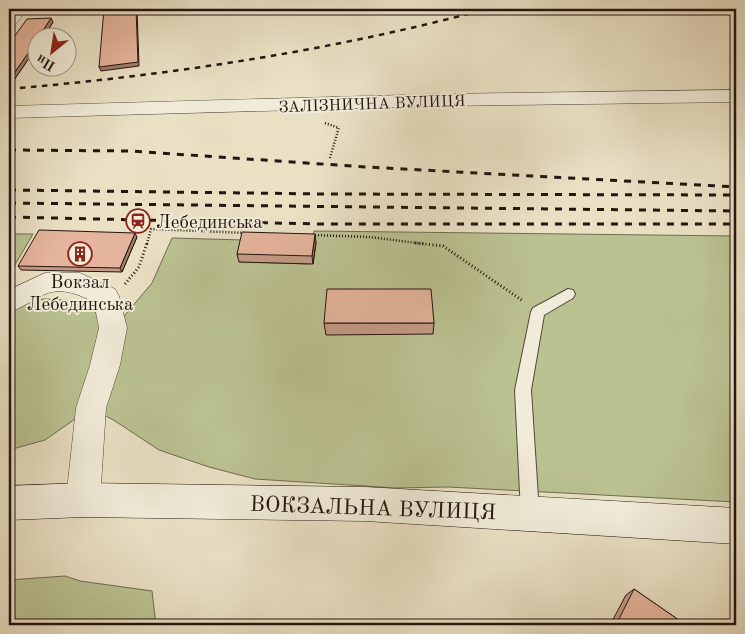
<svg xmlns="http://www.w3.org/2000/svg" width="745" height="634" viewBox="0 0 745 634" font-family="'Old Standard TT',serif">
<rect width="100%" height="100%" fill="#eae1c5"/>
<filter id="stains"><feTurbulence type="fractalNoise" baseFrequency=".004" numOctaves="4"/><feColorMatrix values="0 0 0 0 .2 0 0 0 0 .09 0 0 0 0 .02 0 0 0 .5 -.17"/></filter>
<radialGradient id="worn" r=".72"><stop offset=".6" stop-color="#630" stop-opacity="0"/><stop offset="1" stop-color="#630" stop-opacity=".3"/></radialGradient>
<path fill="#bbc292" stroke="#6f6c51" d="M314,231L736,236V502L448,487L396,488L255,479L209,467L159,450L115,421L91,408L45,440L9,450V310L25,301L45,299L66,300L94,311L114,328L152,283L172,238L244,240L239,262L310,264L313,262L316,244L312,242Z
M9,234H33L9,275Z
M65,576L80,581L152,591L156,625H9V580Z"/>
<g fill="none" stroke-linecap="round" stroke-linejoin="round">
<g stroke="#55483d" stroke-width="2">
<path id="service" d="M568,289L573,290L575,294L573,298L544,315L531,390L539,513L536,519L530,522L524,519L521,513L515,390L531,312L533,308Z"/>
</g>
<g stroke="#55483d" stroke-width="1">
<path id="minor" d="M11,9H27L15,25L9,27V12Z
M736,90V102L440,106L9,118V106L440,94Z
M45,273H80L115,289L119,296L127,328L120,365L106,408L100,500L95,512L83,517L71,512L66,500L76,408L90,365L99,328L94,302C80,295 64,288 48,293C34,298 23,308 9,312V290Z"/>
</g>
<g stroke="#231510" stroke-width="1">
<path id="secondary" d="M83,483L365,487L736,508V544L365,521L83,517L9,520V486Z"/>
</g>
<path stroke="#231510" stroke-width="2.5" stroke-dasharray="1 2" stroke-linecap="butt" d="M325,123L339,128
M330,158L339,127
M312,235L369,237L425,244
M147,244L151,229L246,233"/>
<path stroke="#231510" stroke-width="3" stroke-dasharray="1 2.5" stroke-linecap="butt" d="M415,243L443,246L523,301
M125,284L139,267L147,243"/>
<use href="#service" fill="#f1ecd9" fill-rule="evenodd"/>
<use href="#minor" fill="#f1ecd9" fill-rule="evenodd"/>
<use href="#secondary" fill="#f1ecd9" fill-rule="evenodd"/>
<path stroke="#231510" stroke-width="2.5" stroke-dasharray="5.5 5.5" stroke-linecap="butt" d="M9,89C171,75 330,51 487,9"/>
<path stroke="#231510" stroke-width="3" stroke-dasharray="7 7" stroke-linecap="butt" d="M9,150L130,151L366,167L736,187
M9,190L325,194L736,195
M9,203L736,211
M9,217L320,224H736"/>
</g>
<path fill="#c59b86" stroke="#231510" d="M53,22L43,38H38V45L12,83L9,84V37H14Z
M137,237L122,272L21,270L18,266Z
M316,242L313,264L239,262L237,254Z
M324,323H434L433,334L326,335Z
M634,589L686,625H610L626,595Z"/>
<path fill="#a07e6d" stroke="#231510" d="M136,9H137L139,66L101,71L99,67Z
M51,18L53,22L43,38H38Z
M38,39V45L12,83L10,79Z
M135,233L137,237L122,272L120,268Z
M315,234L316,242L313,264L312,256Z"/>
<path fill="#e5b49c" stroke="#231510" d="M104,9H136L138,62L99,67Z
M51,18L38,38V39L10,79H9V37H14L27,19Z
M39,230L135,233L120,268L18,266Z
M242,232L315,234L312,256L237,254Z
M327,289H431L434,323H324Z
M634,589L686,625H616Z"/>
<defs>
<g id="station-ring" transform="scale(1.25)"><circle r="9.5" fill="#f1ecd9" stroke="#8f2418" stroke-width="1.5"/><path d="M-3-6H3Q5-6 5-4V2Q5 4 3 4L4.5 6H3L1.5 4h-3L-3 6H-4.5L-3 4Q-5 4-5 2V-4Q-5-6-3-6ZM-3.5-4v3h7v-3ZM-3.5 1v1.5H-2V1ZM2 1v1.5H3.5V1Z" fill="#8f2418"/></g>
<g id="building-ring" transform="scale(1.25)"><circle r="9.5" fill="#f1ecd9" stroke="#8f2418" stroke-width="1.5"/><path d="M-4-6H4V6H1V3H-1V6H-4ZM-2.5-4.3h1.7v1.8h-1.7ZM.8-4.3h1.7v1.8H.8ZM-2.5-1h1.7V.8h-1.7ZM.8-1h1.7V.8H.8Z" fill="#8f2418"/></g>
</defs>
<g fill-rule="evenodd">
<use href="#station-ring" x="138" y="221"/>
<use href="#building-ring" x="80" y="254"/>
</g>
<g text-anchor="middle" stroke-width="4" stroke-linejoin="round" paint-order="stroke">
<g font-size="16" fill="#231510" stroke="#f1ecd9">
<text transform="translate(372 103) rotate(-2)" y="6">ЗАЛІЗНИЧНА ВУЛИЦЯ</text>
</g>
<g font-size="19" fill="#231510" stroke="#f1ecd9" text-anchor="start">
<text x="156" y="228">Лебединська</text>
<text x="80" y="288" text-anchor="middle">Вокзал<tspan x="80" dy="22">Лебединська</tspan></text>
</g>
<g font-size="22" fill="#231510" stroke="#f1ecd9">
<text transform="translate(373 507) rotate(2)" y="8">ВОКЗАЛЬНА ВУЛИЦЯ</text>
</g>
</g>
<rect width="745" height="634" fill="none" stroke="#eae1c5" stroke-width="30"/>
<rect x="10" y="10" width="725" height="614" fill="none" stroke="#231510" stroke-width="2.5"/>
<rect x="15" y="15" width="715" height="604" fill="none" stroke="#231510"/>
<g transform="translate(52 52) rotate(210)"><circle r="24" fill="#f1ecd9" stroke="#9f9689"/>
<path d="M0-4L9 19L0 12L-9 19Z" fill="#8f2418"/>
<text y="-8" font-size="14" font-weight="bold" text-anchor="middle" fill="#231510">Пн</text>
</g>
<rect width="100%" height="100%" filter="url(#stains)"/>
<rect width="100%" height="100%" fill="url(#worn)"/>
</svg>
